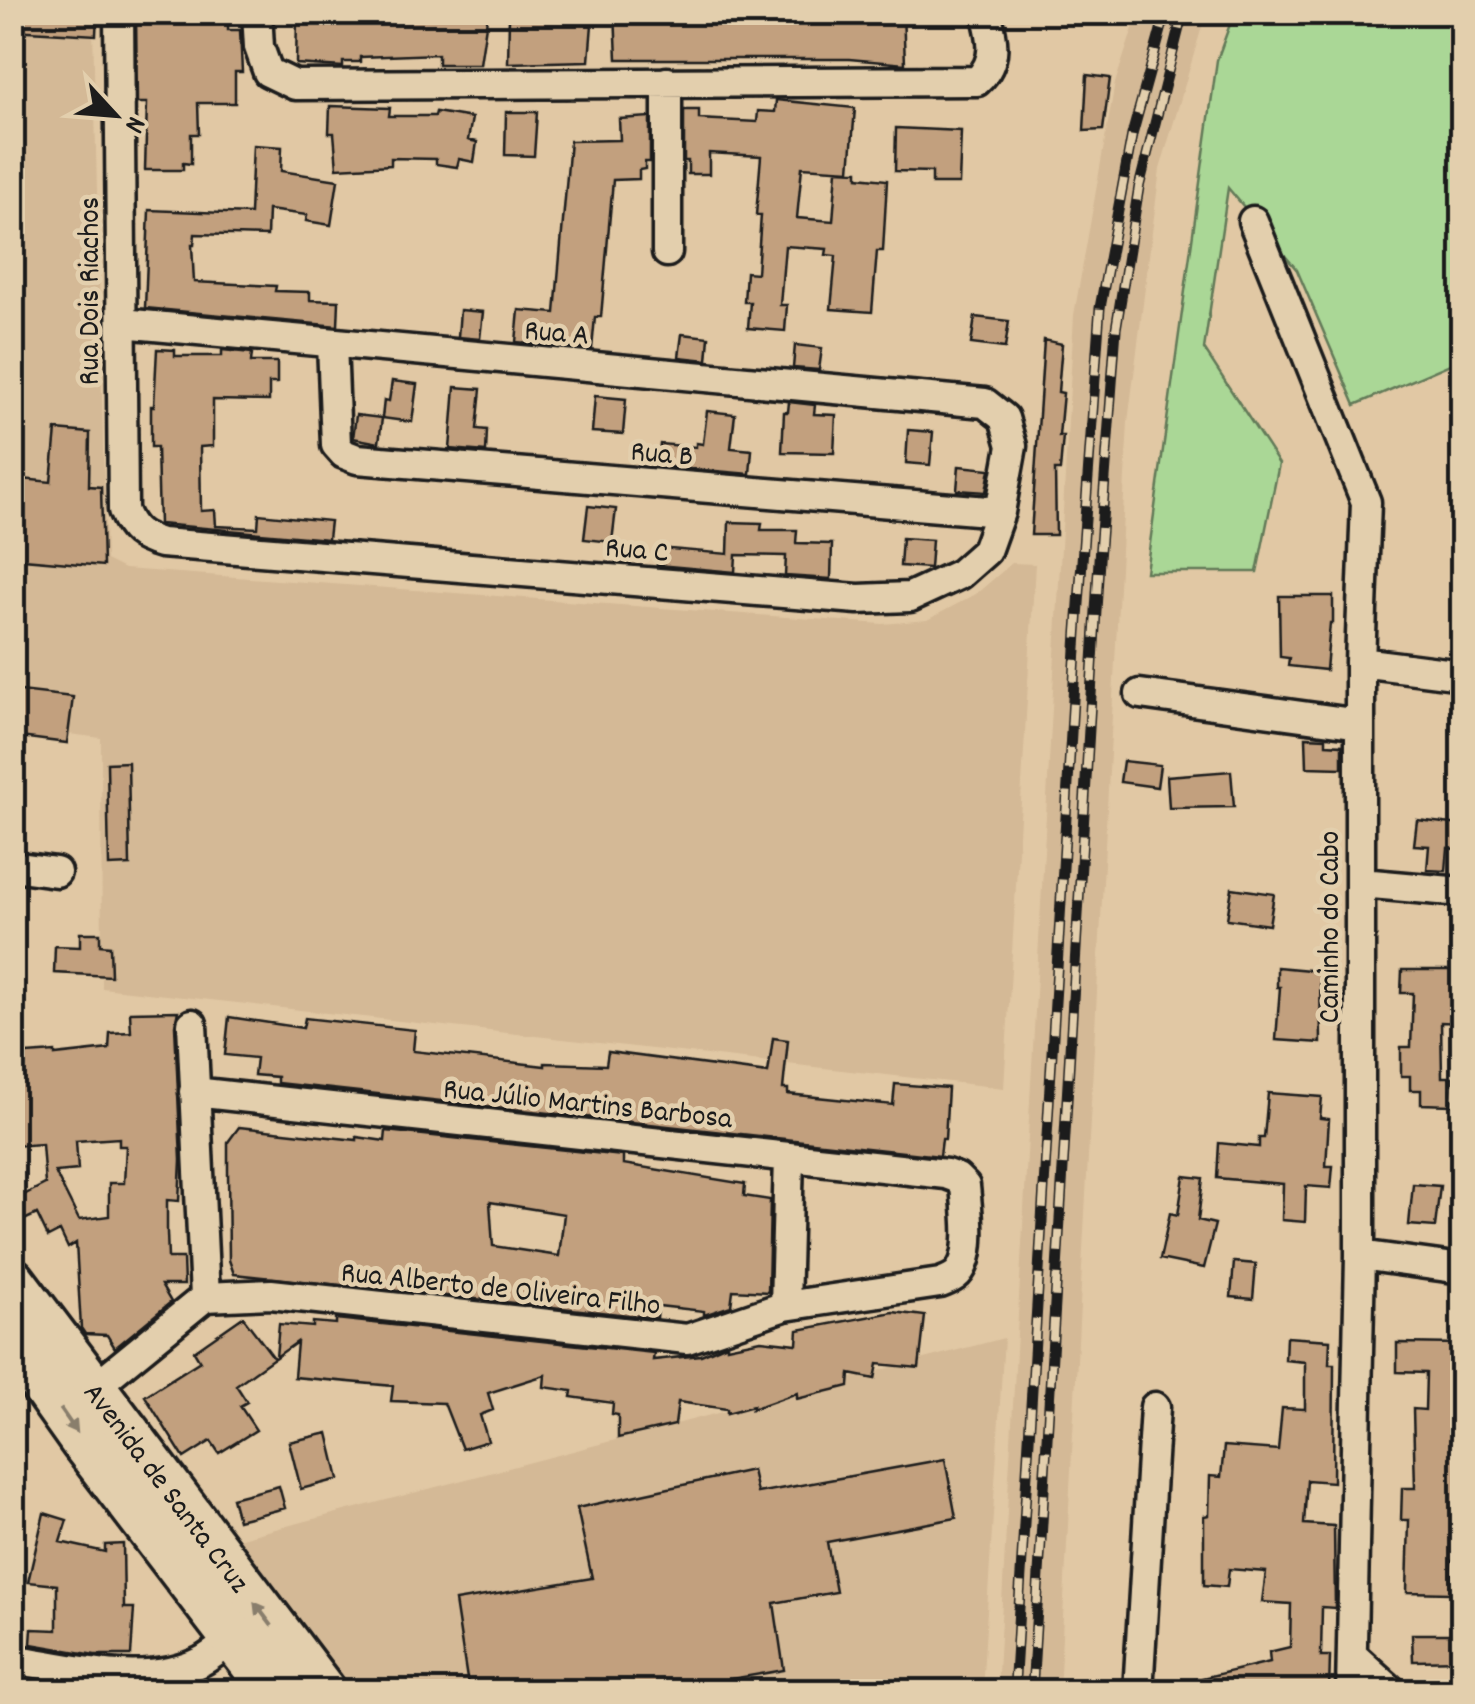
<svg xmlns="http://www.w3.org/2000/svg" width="1475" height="1704" viewBox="0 0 1475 1704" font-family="Dekko,sans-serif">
<rect width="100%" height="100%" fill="#e1c8a4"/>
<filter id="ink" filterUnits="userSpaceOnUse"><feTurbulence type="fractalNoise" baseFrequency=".01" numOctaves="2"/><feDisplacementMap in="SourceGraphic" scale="20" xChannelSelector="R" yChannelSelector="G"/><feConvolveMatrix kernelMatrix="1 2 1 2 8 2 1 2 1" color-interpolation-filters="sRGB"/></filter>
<g filter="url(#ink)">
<path fill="#d4b996" d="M1138,13H1206L1160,169L1128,422L1059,1691H997L1074,315L1115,83Z
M12,22L93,27L106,560L124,569L883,624L927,620L976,594L1012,563L1035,564L1004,1088L102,988L101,738L13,727Z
M1004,1338L982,1691H343L230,1541Z"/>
<path fill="#aad796" stroke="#637a59" stroke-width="2.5" d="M1234,13H1462V359L1355,405L1297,270L1228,188L1204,349L1279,464L1257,572H1146L1217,60Z"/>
<path fill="#c2a07e" stroke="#1c1c1c" stroke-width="2.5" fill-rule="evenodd" d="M12,12H97L96,35L12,30Z
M136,12H228V30H240L242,72H235V103H198L199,134H191V164L183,163V170H145L147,103H137Z
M376,12H488L480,64H438V54L360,57V62H343V67L296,64L297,18L376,19Z
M575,12H593L589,61L508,63L509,18L575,17Z
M615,12H712V19L761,20L787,19V12H813V18L853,17V12H903L905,64L849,59H617Z
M1087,75L1110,78L1103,130L1084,131Z
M776,100L855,108L850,170L802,167L797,218L833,221L837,170L858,171V177L887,180L883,251H877L872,312L831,309L836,256L826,255L827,249L785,246L780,305H787L785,331L748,328L750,302H744L746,272L757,273L761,215H756L761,156L709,153V174H688V161H684V110H699V119L757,122L758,111L775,112Z
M330,106L390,108L389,116H435L436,112L472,118L468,140L477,142L474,162L459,159L457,167L436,164V159L391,158V165L337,168L334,133H329Z
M506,112H537L534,156L505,155Z
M650,117V162H645V169L639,170V179L613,180L601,317H595L592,349L516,342L519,310L555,313L570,141L620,140L619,119Z
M896,128L961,131L959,184H932V172L895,171Z
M253,145L282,147L281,171L338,180L331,225L306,221L307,215L268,210L267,236L195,234L194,245H192L194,282L276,286L275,291L310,292V300L339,301L338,326L145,308L149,210L250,214Z
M460,310L483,312L480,339L458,337Z
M975,317L1009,321L1005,348L971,344Z
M682,334L709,337L707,360L679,357Z
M1044,340L1062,344L1058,392L1063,393L1059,436H1063L1060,470H1055L1056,535H1031Z
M795,345L822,348L819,370L793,368Z
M157,349L175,350V356H222V350L252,353L251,362H277V383H269V401L213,400V446L200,447L201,511L215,510L216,526L258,528L259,514L330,521L328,539L159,524L157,447H151V406H154Z
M392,381L417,384L412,422L382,418L384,400L389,401Z
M455,387L481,389L477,429L487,430L486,452L450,449Z
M595,396L626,399L623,434L592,432Z
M789,402L815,405L814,414L836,415L834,453L782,452L784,412H788Z
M707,411L735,414L731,448L752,450L750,474L658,466L660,444L696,447V443L703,444Z
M356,415L382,418L379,443L353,438Z
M56,430L90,433L89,486L101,487L103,566L12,558V478L51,482Z
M908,430L933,432L930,465L906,463Z
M959,466L990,469L986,492L957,490Z
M588,506L616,509L612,542L584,539Z
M729,522L762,523L761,530H797L796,543L832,544L831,579L785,576L786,556L736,555L735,572L657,565L659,548L728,554Z
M902,538L932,540L930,568L900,566Z
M1279,596H1333V623H1330L1326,670L1288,666L1289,658L1280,657Z
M12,690L73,697L67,743L12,736Z
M1306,737L1326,738V744L1342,745V768L1307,767Z
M1123,761L1160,765L1157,787L1120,782Z
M128,762L130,865L109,866L107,763Z
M1231,771L1234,807L1169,808L1167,776Z
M1417,820L1462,825V850L1448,848L1446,871L1427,870L1429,846L1414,845Z
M1232,888L1274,894L1269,925L1227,919Z
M80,933H100V945L110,946L111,976L54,973L55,946L80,947Z
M1277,967L1320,971L1321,1043L1276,1040L1280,987H1277Z
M1402,970H1462V1023L1441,1022L1442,1077H1452L1451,1105L1421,1104V1090H1410V1076H1401V1047H1411L1413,993H1401Z
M178,1011L175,1025L181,1160L179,1201L167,1200V1233L168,1258H183L184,1285H161L171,1302L115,1348L107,1335L85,1334L81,1328L76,1243L68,1248L60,1231L48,1237L37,1214L24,1220L14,1200L45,1184L42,1144L12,1146V1055L55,1052V1055L109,1049L110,1033L131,1032L130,1012ZM119,1138V1146H126L124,1183H109V1216L79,1220L55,1172L78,1170L76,1141Z
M229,1017L303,1028L305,1018L415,1030L413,1051L545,1066V1063L606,1065L608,1052L768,1073L773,1038L788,1040L783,1089H788V1094L893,1105L895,1084L948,1088L945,1139H942L940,1156L277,1083V1077L254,1075L256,1058L225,1055Z
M1268,1093L1322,1097L1320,1118L1329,1119L1326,1166H1333L1331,1188L1306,1186L1305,1222L1282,1220L1283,1184L1217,1178L1219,1143L1259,1147V1138H1264Z
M239,1127L357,1140V1137L385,1141L386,1131L623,1156V1164L745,1184L744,1196L770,1200L768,1292L733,1290L731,1306L704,1315V1311L658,1306L657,1318L234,1274L229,1260L228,1170V1142ZM490,1202L564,1214L559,1256L493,1246Z
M1184,1176L1203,1178L1198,1220L1215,1224L1204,1268L1160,1259L1170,1213L1178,1215Z
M1413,1184L1440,1186L1435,1227L1409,1225Z
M1234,1262L1256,1264L1253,1299L1231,1297Z
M893,1312L925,1316L919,1368L878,1364L875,1379L850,1374L849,1386L797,1399V1393L752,1409L753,1406L727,1413V1409L678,1402L675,1425L618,1438V1415L612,1414L613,1403L571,1397L572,1391L544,1387L545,1375L488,1393L493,1410L480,1415L488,1441L462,1449L444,1403L391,1401L393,1386L294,1377L297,1342L276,1357L279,1324L313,1327V1322L336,1324V1319L654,1353L653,1360L701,1355L727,1344V1347L761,1340L797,1344L798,1330Z
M243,1317L274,1358L236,1385L247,1402L240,1406L256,1430L219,1453L211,1441L184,1458L145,1396L200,1361L194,1351Z
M1286,1337L1330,1340L1329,1364H1334L1333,1482L1307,1480L1304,1524L1334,1526L1335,1608L1322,1607L1321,1656H1330L1329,1692H1182L1181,1683L1270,1662L1269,1652L1290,1647L1291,1604L1262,1602L1266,1572L1229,1569L1227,1587L1204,1585V1516L1209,1515L1210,1476L1221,1477L1224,1446L1278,1450L1282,1408L1305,1409V1362L1285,1360Z
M1397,1343L1460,1344L1462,1560L1451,1561L1450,1593L1407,1592L1409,1520H1401L1402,1488H1415L1413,1409L1425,1410L1426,1373L1397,1372Z
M328,1433L339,1479L301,1489L289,1442Z
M945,1459L956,1518L827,1542L836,1592L774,1603L784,1670L656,1692H469L455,1601L592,1578L577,1508L752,1470L757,1493Z
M279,1486L285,1508L238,1520L232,1498Z
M44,1513L67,1520L60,1542L105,1552V1545L123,1544L124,1608H134L131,1655H95L31,1644L32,1629L57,1630V1585L28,1582Z
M1412,1634H1462V1660L1413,1661Z"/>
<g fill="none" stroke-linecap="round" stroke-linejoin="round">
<g stroke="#1c1c1c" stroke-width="35">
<path id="minor" d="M119,12L123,510C131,531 140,537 161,543L858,599L910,597L960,574L986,551L1000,512L1012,446L1004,418L985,403L122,323
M257,12L259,47L268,72L295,85L977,81C999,61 993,38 986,12
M667,82V252
M1253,221L1366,502L1360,662V1255L1351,1692
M332,343L336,445L344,454L357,459L1000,512
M1360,662L1462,675
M1140,694L1360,724
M12,866L56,872
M1361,883L1462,892
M192,1024L205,1297
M1360,1255L1462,1269
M785,1306L789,1157
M91,1390L205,1297L271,1294L687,1339L785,1306L940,1283C948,1280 957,1277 961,1269C973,1249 967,1209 965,1186L957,1178L946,1174L194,1092
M1352,1655L1393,1692
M12,1659C72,1668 145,1690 202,1661C213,1655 224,1645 235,1638
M1138,1692L1155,1407"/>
</g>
<g stroke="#1c1c1c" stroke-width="52">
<g id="primary">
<path id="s1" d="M12,1281L323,1692"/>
<path d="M12,1341L83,1441L275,1692"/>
</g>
</g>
<use href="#minor" stroke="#e3cfad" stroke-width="28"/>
<use href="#primary" stroke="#e3cfad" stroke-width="45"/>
<g stroke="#1c1c1c" stroke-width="11">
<path id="rail" d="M1014,1692L1077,632L1100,308L1132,135L1166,12
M1032,1692L1099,560L1116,329L1139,187L1183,12"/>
</g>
<use href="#rail" stroke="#e3cfad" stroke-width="8" stroke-dasharray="22" stroke-linecap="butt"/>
</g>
<defs><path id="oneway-solid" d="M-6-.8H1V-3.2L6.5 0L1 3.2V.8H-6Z" transform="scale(2.5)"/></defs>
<g fill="#897e6c">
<use href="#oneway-solid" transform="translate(69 1421) rotate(55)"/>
<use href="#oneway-solid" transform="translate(263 1614) rotate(-127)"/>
</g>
</g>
<g text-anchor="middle" stroke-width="9" stroke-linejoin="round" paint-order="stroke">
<g font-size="30" fill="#1c1c1c" stroke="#e3cfad">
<text transform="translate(88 291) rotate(-90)" y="10">Rua Dois Riachos</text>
<text transform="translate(557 331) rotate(5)" y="10">Rua A</text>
<text transform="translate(662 452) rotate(5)" y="10">Rua B</text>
<text transform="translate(637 548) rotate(5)" y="10">Rua C</text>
<text transform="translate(1328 927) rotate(-90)" y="10">Caminho do Cabo</text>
<text transform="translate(588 1102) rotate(6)" y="10">Rua Júlio Martins Barbosa</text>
<text transform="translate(501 1287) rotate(6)" y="10">Rua Alberto de Oliveira Filho</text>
<text dy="10" stroke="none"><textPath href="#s1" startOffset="258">Avenida de Santa Cruz</textPath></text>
</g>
</g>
<rect width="1475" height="1704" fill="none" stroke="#e3cfad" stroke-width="50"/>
<rect x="25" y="25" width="1425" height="1654" fill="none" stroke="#1c1c1c" stroke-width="4" filter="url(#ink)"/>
<g transform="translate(115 115) rotate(116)" stroke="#e3cfad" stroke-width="8" paint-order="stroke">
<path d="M0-8L18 38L0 25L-18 38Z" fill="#1c1c1c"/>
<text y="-15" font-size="28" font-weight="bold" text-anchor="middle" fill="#1c1c1c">N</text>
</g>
</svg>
